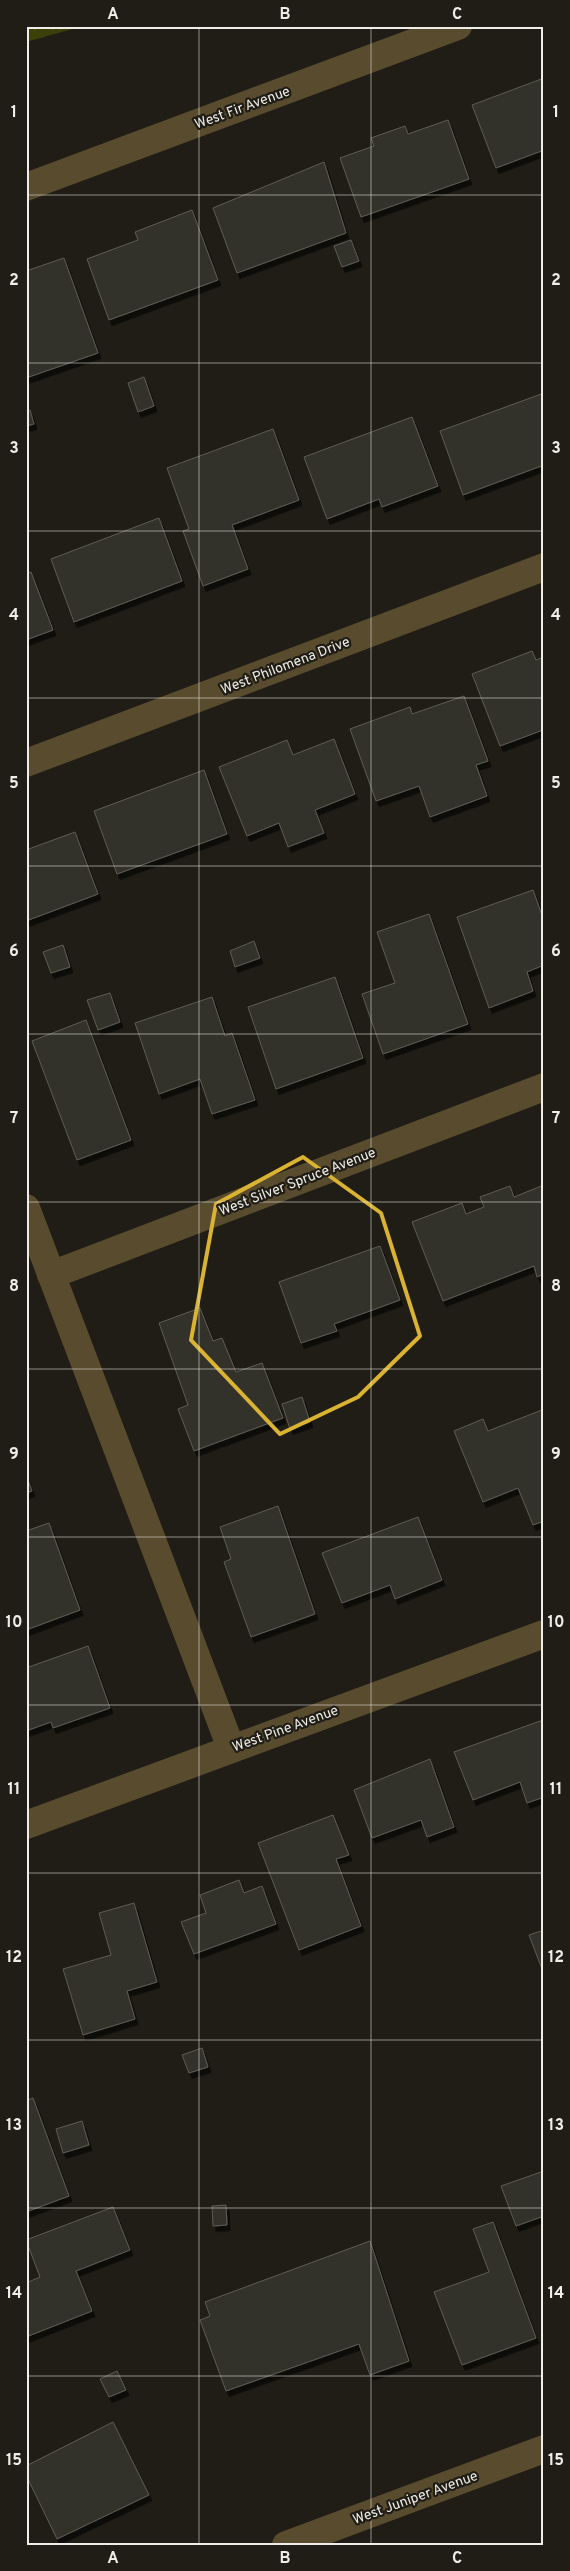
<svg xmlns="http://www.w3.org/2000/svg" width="570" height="2571" viewBox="0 0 570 2571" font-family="Overpass,sans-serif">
<defs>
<pattern id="forest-crowns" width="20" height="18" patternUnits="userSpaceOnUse" patternTransform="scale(1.25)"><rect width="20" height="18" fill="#3b4009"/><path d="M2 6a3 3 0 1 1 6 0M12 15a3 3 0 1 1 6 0" fill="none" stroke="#585c2d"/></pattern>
<filter id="shadow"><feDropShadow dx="3" dy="5.5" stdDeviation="0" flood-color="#0009"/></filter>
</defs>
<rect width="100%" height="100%" fill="#1f1d15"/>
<path fill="url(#forest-crowns)" d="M26,26H83L26,42Z"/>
<path fill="#333129" stroke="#5f5c54" filter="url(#shadow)" d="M544,78V150L496,168L472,105Z
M448,120L469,179L361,217L340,158L374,146L371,138L405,126L408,134Z
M324,162L346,233L237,273L213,208Z
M192,210L218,280L109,320L87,259L138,240L135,232Z
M351,240L359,261L342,267L334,246Z
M64,258L98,353L26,378V271Z
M144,377L154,406L138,412L128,383Z
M544,393V465L463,495L440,431Z
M30,410L34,424L26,426V411Z
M412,417L438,486L382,507L379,499L327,519L304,457Z
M273,429L299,500L232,525L248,569L203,586L183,531L189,529L167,468Z
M159,518L182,581L74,622L51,559Z
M31,572L53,630L26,640V573Z
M532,651L536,660L544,657V732L543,730L500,746L472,674Z
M464,696L488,761L476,765L487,796L430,817L419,786L376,801L350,729L410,707L412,714Z
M334,739L355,794L315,810L324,833L288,847L279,823L247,836L219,767L287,740L293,755Z
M204,770L227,834L117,874L94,811Z
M75,832L98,894L26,921V850Z
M533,890L544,921V965L527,972L533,991L489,1008L457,917Z
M429,914L468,1024L383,1054L362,994L395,983L377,932Z
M254,941L260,958L235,967L230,951Z
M63,945L70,967L51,973L43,952Z
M335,977L363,1058L276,1089L248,1007Z
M110,993L120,1022L98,1030L87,1000Z
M212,997L225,1036L232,1033L255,1100L212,1114L200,1079L159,1094L135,1023Z
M86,1020L131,1140L77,1160L32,1041Z
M544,1185V1274L537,1277L534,1266L443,1301L412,1222L462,1203L466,1214L484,1207L480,1197L510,1186L514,1197Z
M380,1246L400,1300L334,1324L337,1331L301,1343L279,1282Z
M200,1308L213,1341L222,1338L236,1372L262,1363L283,1418L194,1451L178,1409L188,1405L159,1323Z
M302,1397L310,1422L290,1429L282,1404Z
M542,1410L544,1521L533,1525L518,1488L483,1502L454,1431L483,1419L488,1431Z
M26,1475L32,1491L26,1493Z
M278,1506L315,1614L251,1637L224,1562L231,1559L220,1527Z
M418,1517L442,1580L395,1599L390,1585L342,1603L322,1553Z
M49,1523L80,1610L26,1630V1531Z
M88,1646L110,1708L53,1728L51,1722L26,1731V1668Z
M543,1720L544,1797L527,1803L520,1782L473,1800L454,1752Z
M430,1759L454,1827L427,1837L421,1820L372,1838L354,1790Z
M333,1815L349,1855L336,1859L361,1926L299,1950L258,1843Z
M239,1880L244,1893L262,1886L276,1924L194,1954L181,1922L206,1913L200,1895Z
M134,1903L157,1982L127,1991L135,2019L83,2035L63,1969L111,1955L99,1913Z
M544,1930V1968L542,1969L529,1935Z
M202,2048L208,2067L189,2073L182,2055Z
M33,2098L69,2196L26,2212V2101Z
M82,2121L89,2145L63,2153L56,2129Z
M544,2171V2216L516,2226L501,2186Z
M226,2205L227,2225L213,2226L212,2206Z
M113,2207L130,2250L76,2271L92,2311L26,2337V2283L40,2277L26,2240Z
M493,2222L536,2338L462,2365L434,2292L489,2272L473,2229Z
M370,2241L409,2361L370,2375L359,2344L226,2391L200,2320L210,2316L205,2302Z
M117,2371L126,2390L109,2397L100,2379Z
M113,2422L149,2495L57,2539L26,2475V2466Z"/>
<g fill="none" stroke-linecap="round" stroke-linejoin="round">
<path stroke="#594b2e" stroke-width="28" d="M26,187L458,26
M26,763L544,567
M26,1208L231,1748
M51,1275L544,1087
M26,1825L544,1634
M286,2545L544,2449"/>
</g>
<path fill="none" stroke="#dab333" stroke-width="4" stroke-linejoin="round" d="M303,1157L381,1213L420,1336L358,1397L280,1434L191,1340L216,1204Z"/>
<path fill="none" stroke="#eeede7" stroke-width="1" stroke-opacity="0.55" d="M199,26V2545M371,26V2545M26,195H544M26,363H544M26,531H544M26,698H544M26,866H544M26,1034H544M26,1202H544M26,1369H544M26,1537H544M26,1705H544M26,1873H544M26,2040H544M26,2208H544M26,2376H544"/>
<g text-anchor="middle" stroke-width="4.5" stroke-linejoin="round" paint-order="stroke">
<g font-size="14" fill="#eeede7" stroke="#1f1d15">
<text transform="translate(242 107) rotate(-20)" y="5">West Fir Avenue</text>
<text transform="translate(285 665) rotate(-21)" y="5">West Philomena Drive</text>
<text transform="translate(297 1181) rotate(-21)" y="5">West Silver Spruce Avenue</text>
<text transform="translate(285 1728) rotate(-20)" y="5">West Pine Avenue</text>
<text transform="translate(415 2497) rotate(-20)" y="5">West Juniper Avenue</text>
</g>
</g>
<rect width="570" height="2571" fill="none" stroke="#1f1d15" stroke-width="55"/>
<rect x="28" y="28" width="514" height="2516" fill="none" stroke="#eeede7" stroke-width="2"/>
<g font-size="16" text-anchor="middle" font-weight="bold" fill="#eeede7">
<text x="113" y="19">A</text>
<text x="285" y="19">B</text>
<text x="457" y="19">C</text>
<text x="14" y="117">1</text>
<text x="556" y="117">1</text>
<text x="14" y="285">2</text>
<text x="556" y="285">2</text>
<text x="14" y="453">3</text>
<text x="556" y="453">3</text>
<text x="14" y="620">4</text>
<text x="556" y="620">4</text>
<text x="14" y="788">5</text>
<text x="556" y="788">5</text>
<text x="14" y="956">6</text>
<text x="556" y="956">6</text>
<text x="14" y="1123">7</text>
<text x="556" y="1123">7</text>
<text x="14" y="1291">8</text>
<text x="556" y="1291">8</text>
<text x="14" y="1459">9</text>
<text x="556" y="1459">9</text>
<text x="14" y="1627">10</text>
<text x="556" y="1627">10</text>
<text x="14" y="1794">11</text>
<text x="556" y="1794">11</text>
<text x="14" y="1962">12</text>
<text x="556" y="1962">12</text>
<text x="14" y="2130">13</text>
<text x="556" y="2130">13</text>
<text x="14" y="2298">14</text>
<text x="556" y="2298">14</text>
<text x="14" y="2465">15</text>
<text x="556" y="2465">15</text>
<text x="113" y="2563">A</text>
<text x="285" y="2563">B</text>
<text x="457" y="2563">C</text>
</g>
</svg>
